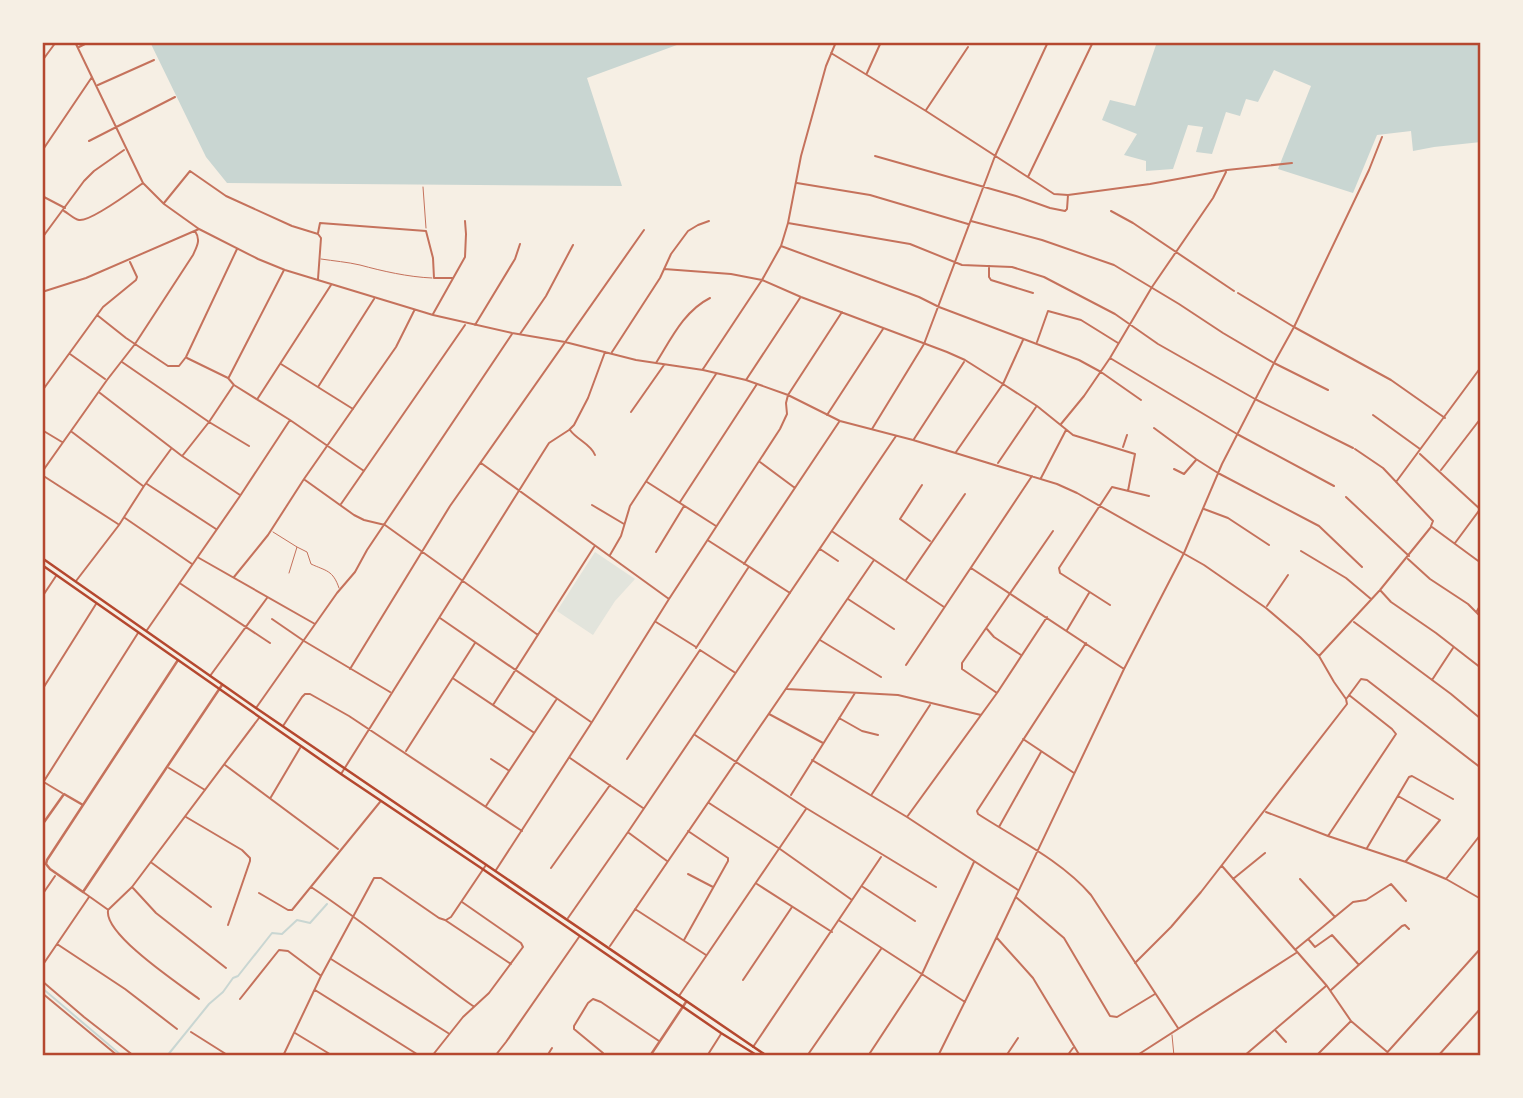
<svg xmlns="http://www.w3.org/2000/svg" width="1523" height="1098" viewBox="0 0 1523 1098" font-family="Inter,sans-serif">
<rect width="100%" height="100%" fill="#f6efe4"/>
<path fill="#e2e4dc" d="M595,552L635,579L615,601L593,635L557,611Z"/>
<path fill="#c9d6d2" d="M150,42H685L587,78L622,186L227,183L206,157Z
M1157,42H1481V142L1434,147L1413,151L1411,131L1377,135L1353,193L1278,169L1311,86L1274,70L1258,102L1246,99L1240,116L1226,112L1212,154L1196,152L1203,127L1188,125L1173,169L1146,171V161L1124,155L1137,134L1102,120L1110,100L1135,106Z"/>
<g fill="none" stroke-linecap="round" stroke-linejoin="round">
<path stroke="#c9d6d2" stroke-width="2" d="M42,988L122,1056
M167,1056L209,1004L223,992L233,978L238,976L272,933L282,934L297,920L310,923L327,904"/>
<path stroke="#c5725c" stroke-width="1" d="M423,187L426,228
M321,259C334,261 347,262 360,265C382,271 408,277 432,278
M273,532L297,547L289,573
M297,547L307,552L311,564C326,571 333,570 339,588
M1172,1035L1174,1056"/>
<path stroke="#c5725c" stroke-width="2" d="M75,42L143,183L164,204L199,229L258,259L285,270L433,315L512,333L565,342L636,360L703,370L746,380L788,395L840,421L913,440L1057,484L1077,493L1204,565L1266,608L1300,637L1319,656L1334,682L1346,699L1347,704L1201,892L1171,927L1135,963
M79,47L89,42
M831,53L926,111L1054,194L1068,195L1150,184L1227,170L1292,163
M42,61L56,42
M867,73L881,42
M98,85L154,60
M926,110L968,47
M89,141L175,97
M42,151L92,77
M875,156L1016,196L1050,208L1065,211L1067,209L1068,195
M1028,177L1093,42
M797,183L870,195L968,224
M42,184L44,197L65,208
M164,203L190,171L226,196L292,226L318,234L321,238L318,279
M64,211C68,213 74,219 79,220C90,222 132,191 143,183
M1111,211L1133,223L1234,291
M971,221L1042,240L1114,265L1179,304L1223,333L1274,363L1328,390
M788,223L910,244L962,265L1012,267L1044,277L1115,314L1158,344L1255,399L1353,448
M318,233L320,223L426,231L433,258L434,278H453
M42,238L84,181L94,171L124,150
M781,246L919,297L939,307L1079,360L1101,372L1141,400
M989,266V277L991,280L1033,293
M664,269L731,274L762,280L801,297L947,352L965,360L1003,384L1037,406L1073,435L1135,454L1128,491
M42,292L86,278L199,229
M1238,293L1294,327L1391,380L1445,418
M433,314L465,257L466,234L465,221
M97,315L126,338L168,366H179L186,357L237,249
M475,325L515,259L520,244
M520,334L546,296L573,245
M1037,342L1048,311L1081,320L1118,343
M612,352L660,278L671,254L688,231L698,225L709,221
M70,354L105,379
M187,358L228,378L234,385L290,420L364,471
M1110,358L1237,434L1334,486
M122,362L209,422L249,446
M656,363C671,339 684,311 710,298
M281,364L353,409
M703,369L762,280L781,246L788,223L801,156L826,66L836,42
M229,377L284,270
M746,380L800,298
M318,387L374,299
M42,391L103,307L136,280L137,277L130,262
M100,393L182,456L240,495
M258,398L331,285
M631,412L664,365
M827,415L883,329
M1373,415L1420,449
M1061,424L1084,396L1110,358L1152,287L1213,198L1226,172
M1154,428L1196,459L1218,473L1319,526L1362,567
M872,429L924,344L995,156L1048,42
M42,430L62,442
M570,430C577,440 591,444 595,455
M72,432L143,486
M914,439L964,362
M1123,447L1127,435
M1355,449L1383,468L1433,521L1431,526
M956,452L1003,384L1023,340
M1420,454L1481,510
M183,455L209,422L233,386
M760,462L795,488
M481,463L669,599
M998,463L1036,407
M1174,469L1184,474L1196,460
M1441,470L1481,418
M42,472L107,380L135,344L193,255C197,246 201,240 195,231
M42,475L118,524
M1041,478L1066,430
M305,480L354,515L364,520L385,525L538,635
M647,482L716,526
M1396,482L1481,367
M147,484L216,529
M922,485L900,519L930,541
M1346,497L1409,556
M680,502L757,384
M341,504L465,325
M592,505L624,524
M1204,509L1228,518L1269,545
M125,518L192,564
M1432,527L1481,563
M833,532L944,607
M709,541L790,593
M1455,543L1481,508
M820,549L838,561
M1301,551L1346,578L1371,599
M656,552L684,506
M610,555L621,536L630,506L716,374
M199,558L315,624
M1408,559L1430,579L1468,604L1481,617
M744,564L839,422
M971,568L1124,669
M234,577L268,535L304,479L396,347L414,311
M906,580L965,494
M76,581L119,525L144,486L171,449
M181,584L270,643
M1380,590L1391,602L1436,633L1481,668
M42,597L56,576
M848,599L894,629
M1110,605L1060,573L1059,568L1112,487L1149,496
M1267,606L1288,575
M1477,611L1481,604
M440,618L591,722
M272,619L304,641L390,692
M656,622L696,647
M1354,622L1451,694L1481,719
M987,629L994,637L1021,655
M147,630L240,496L290,420
M1067,630L1089,593
M820,640L881,677
M1086,643L977,811L978,814C1015,838 1062,861 1091,895L1178,1028
M696,648L748,568
M700,650L734,672
M1319,656L1380,590L1431,527
M906,665L1032,476
M350,669L450,506L644,230
M210,676L267,598
M454,679L533,732
M1432,680L1453,648
M787,689L898,695L981,715
M42,690L96,604
M997,693L962,669V663L1053,531
M1347,698L1361,679L1367,680L1481,768
M493,705L594,547
M256,708L337,593L355,572L367,550L512,334
M769,714L823,743
M839,718L862,731L878,735
M283,726L302,697L305,694H310L349,716L522,831
M695,735L806,808L936,887
M1023,739L1074,773
M406,751L475,643
M570,758L643,808
M491,759L508,770
M627,759L700,650
M812,760L907,817L1018,890
M225,765L338,849
M169,768L205,790
M341,774L542,454L549,443L569,430L574,425L588,398L605,352
M42,781L62,793
M44,781L138,633
M872,794L930,705
M791,795L855,693
M1398,796L1440,820L1406,861
M271,797L300,748
M709,803L780,849L852,900
M486,806L556,700
M1266,812L1328,836L1406,862L1446,879L1481,899
M186,817L242,850L250,858V861L228,925
M907,817L997,693L1047,617
M999,827L1041,752
M629,833L667,861
M1328,836L1396,734L1392,729L1349,695
M1367,848L1409,777L1412,776L1453,799
M152,863L211,907
M1222,866L1327,986L1351,1021L1392,1056
M551,868L610,785
M496,870L592,722L669,599L780,429L787,414L786,403L788,395L842,312
M688,874L713,887
M1233,879L1265,853
M1300,879L1335,917
M1446,879L1481,834
M757,884L832,932
M311,887C367,924 418,967 473,1006
M863,887L915,921
M133,888L156,913L226,968
M83,892L107,909
M259,893L288,910H292L380,802
M42,895L55,876
M1017,898L1064,938L1110,1016L1117,1017L1155,994
M635,909L706,955
M108,910L132,887L259,718
M108,911C105,935 179,984 199,999
M568,918L628,832L896,436
M446,920L451,917L486,865
M840,921L965,1002
M997,938L1033,978L1080,1056
M684,940L728,861V858L688,831
M1309,940L1315,947L1332,935L1359,965
M57,944L125,989L177,1029
M610,946L874,560
M1296,949L1353,902L1366,900L1391,884L1406,901
M331,959L448,1033
M42,966L89,897
M743,980L792,907
M42,981L84,1017L134,1056
M315,990L420,1056
M1331,990L1402,926L1405,925L1409,929
M42,993L118,1056
M679,996L806,809
M240,999L279,950L288,951L320,975
M1276,1031L1286,1042
M191,1032L229,1056
M295,1033L333,1056
M753,1047L881,857
M283,1056L321,976L374,878H381L439,918L445,920L511,964
M432,1056L463,1017L489,993L523,947L521,943L462,902
M495,1056L506,1042L579,937
M547,1056L552,1048
M604,1056L603,1053L574,1029V1026L588,1003L593,999L601,1002L659,1041
M707,1056L721,1034
M807,1056L881,949
M868,1056L922,974L974,862
M938,1056L990,951L1124,669L1184,553L1222,464L1274,363L1294,327L1369,170L1382,137
M1006,1056L1018,1038
M1067,1056L1073,1048
M1136,1056L1296,953
M1244,1056L1326,986
M1316,1056L1351,1021
M1384,1056L1481,948
M1438,1056L1481,1008"/>
<path stroke="#c5725c" stroke-width="2.5" d="M178,660L47,860L46,864L50,869L83,892L222,685
M42,825L64,794L83,805
M650,1056L686,1002"/>
<path stroke="#b5482f" stroke-width="2.5" d="M42,558L256,708L767,1056
M42,565L341,774L484,870L721,1033L758,1056"/>
</g>
<rect width="1523" height="1098" fill="none" stroke="#f6efe4" stroke-width="88"/>
<rect x="44" y="44" width="1435" height="1010" fill="none" stroke="#b5482f" stroke-width="2.5"/>
</svg>
